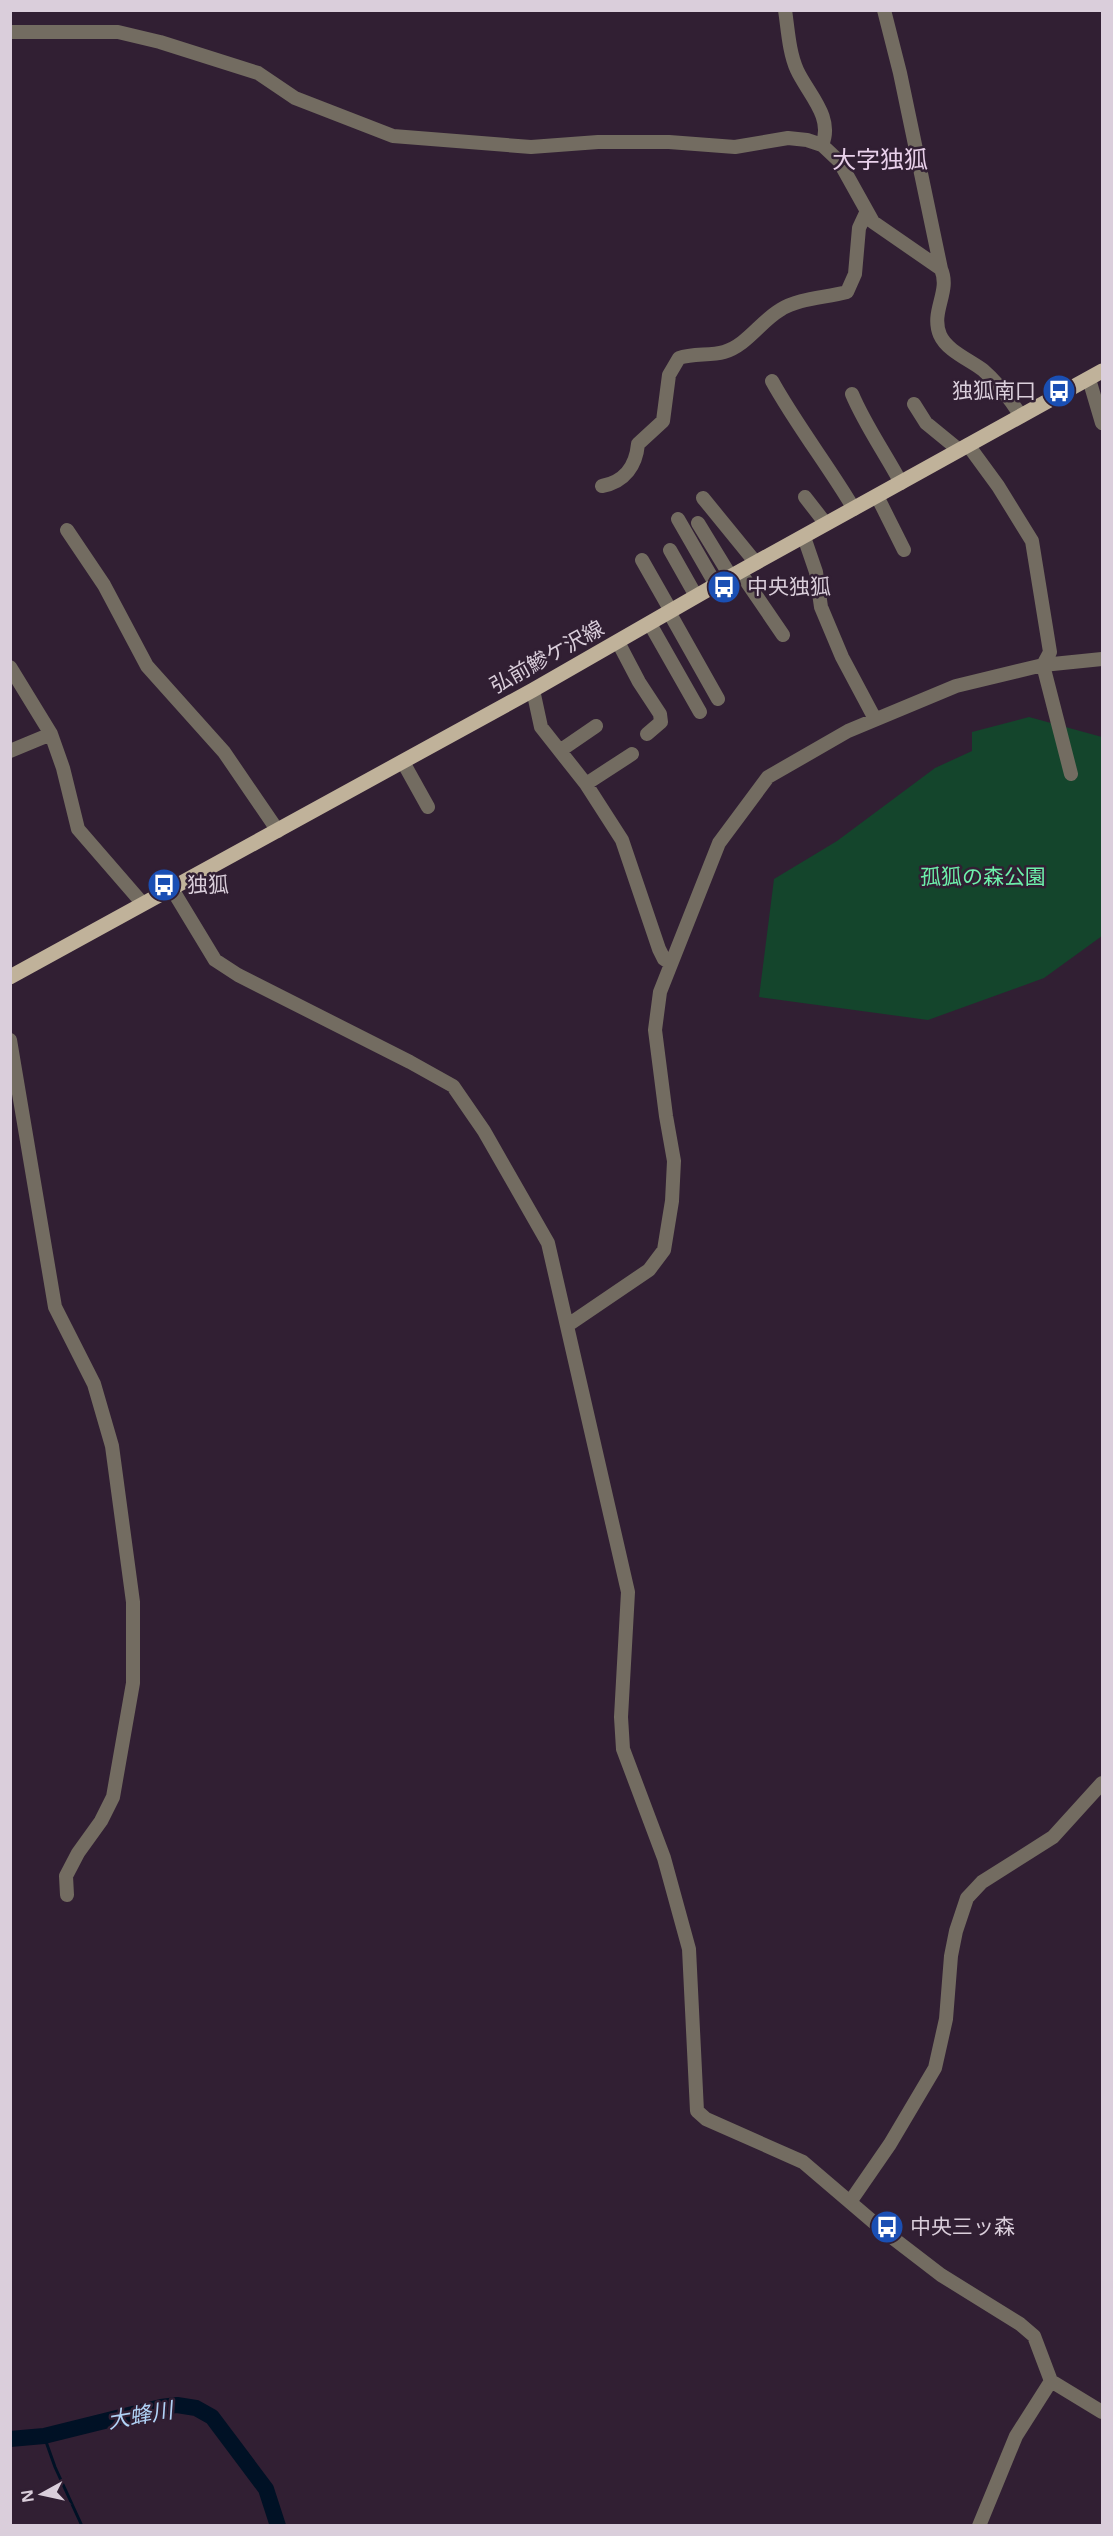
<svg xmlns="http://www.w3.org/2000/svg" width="1113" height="2536" viewBox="0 0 1113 2536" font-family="'Open Sans','Noto Sans JP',sans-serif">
<rect width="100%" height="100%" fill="#311f33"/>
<path fill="#14452c" d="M1029,717L1102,737V936L1044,978L928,1020L759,997L774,879L837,841L935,768L972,751V732Z"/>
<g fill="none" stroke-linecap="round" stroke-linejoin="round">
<path stroke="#001125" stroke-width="3" d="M44,2436L55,2467L82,2526"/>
<path stroke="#001125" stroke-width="16" d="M10,2439L44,2436L161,2407L177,2405L196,2408L212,2417L266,2489L278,2526"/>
<path stroke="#736c61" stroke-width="14" d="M785,10C788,30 789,52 797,70C808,94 834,117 822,145
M884,10L900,73L941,269
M10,32H118L160,42L258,73L295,98L393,136L531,147L598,142H669L735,147L788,138L807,140L822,145L839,161L873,222L941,269C951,292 930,311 940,335C947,351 970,360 983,370C998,383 1010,399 1021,416
M1089,379L1102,423
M772,381C797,426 828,465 854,509
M852,394C865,425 885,453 901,483
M914,404L926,423L959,450
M968,445L998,486L1032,541L1050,652L1043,665L1071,774
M602,486C625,482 636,465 638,444L663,421L669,375L679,358C693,353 710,356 724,352C747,345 760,322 780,310C799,298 825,298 847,292L855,274L859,228L866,213
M877,496L904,550
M805,497L826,524
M703,498L756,563
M678,519L716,585
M698,523L731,577
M67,530L104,585L147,666L224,752L278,831
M804,537L816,572L821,607L842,657L875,719
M670,550L696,596
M642,560L671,611
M740,572L783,635
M669,612L718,699
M650,624L700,712
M618,642L639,682L660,714L661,722L647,734
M10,667L51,734L63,768L78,829L143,904
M533,690L541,727L586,784L622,840L659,949L664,959L670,963
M561,750L596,726
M10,751L51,734
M403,762L428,807
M586,784L632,754
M172,889L215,960L238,975L410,1062L453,1086L484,1131L548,1243L628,1592L621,1717L623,1749L664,1858L689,1949L697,2111L706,2119L803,2162L885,2232L941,2275L1020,2324L1034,2336L1051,2381L1102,2412
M10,1040L55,1307L94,1384L112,1446L133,1602V1683L113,1797L101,1821L78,1853L66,1876L67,1895
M568,1325L649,1270L664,1250L672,1201L674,1161L666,1116L655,1030L660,992L719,843L768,777L848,731L956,686L1043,665L1102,659
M850,2202L890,2144L935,2068L946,2019L951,1956L956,1931L967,1898L982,1882L1053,1837L1102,1783
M979,2526L1016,2436L1051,2381"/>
<path stroke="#c0b29a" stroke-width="15" d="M10,977L533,690L721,582L1102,371"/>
</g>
<defs>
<g id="bus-disc" transform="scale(1.725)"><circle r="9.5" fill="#1a4fb4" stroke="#311f33"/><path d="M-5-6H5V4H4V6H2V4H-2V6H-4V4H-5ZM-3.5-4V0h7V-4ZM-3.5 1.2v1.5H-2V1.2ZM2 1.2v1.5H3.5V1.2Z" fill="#fff"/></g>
</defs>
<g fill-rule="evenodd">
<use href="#bus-disc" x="1059" y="391"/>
<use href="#bus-disc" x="724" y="587"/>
<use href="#bus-disc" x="164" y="885"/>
<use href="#bus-disc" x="887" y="2227"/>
</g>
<g text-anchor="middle" stroke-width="5" stroke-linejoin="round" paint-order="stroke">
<g font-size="21" fill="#dacedb" stroke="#311f33" text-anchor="start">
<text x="1036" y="398" text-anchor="end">独狐南口</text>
<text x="747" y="594">中央独狐</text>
<text x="187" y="892">独狐</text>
<text x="910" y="2234">中央三ッ森</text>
</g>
<g font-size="21" fill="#dacedb" stroke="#311f33">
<text transform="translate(547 657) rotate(-29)" y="7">弘前鰺ケ沢線</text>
</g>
<g font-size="21" fill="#6df1ab" stroke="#311f33">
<text x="983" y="884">孤狐の森公園</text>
</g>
<g font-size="22" font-style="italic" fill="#b1d3f7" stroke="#311f33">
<text transform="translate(140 2415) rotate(-10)" y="8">大蜂川</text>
</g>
<g font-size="24" fill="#e8d0ea" stroke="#311f33">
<text x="880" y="168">大字独狐</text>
</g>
</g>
<rect width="1113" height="2536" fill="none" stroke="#dacedb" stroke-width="24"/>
<g transform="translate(42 2494) rotate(262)" stroke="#311f33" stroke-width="4.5" paint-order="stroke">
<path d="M0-4.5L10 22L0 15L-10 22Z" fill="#dacedb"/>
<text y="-9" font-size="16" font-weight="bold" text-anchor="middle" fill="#dacedb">N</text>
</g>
</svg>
